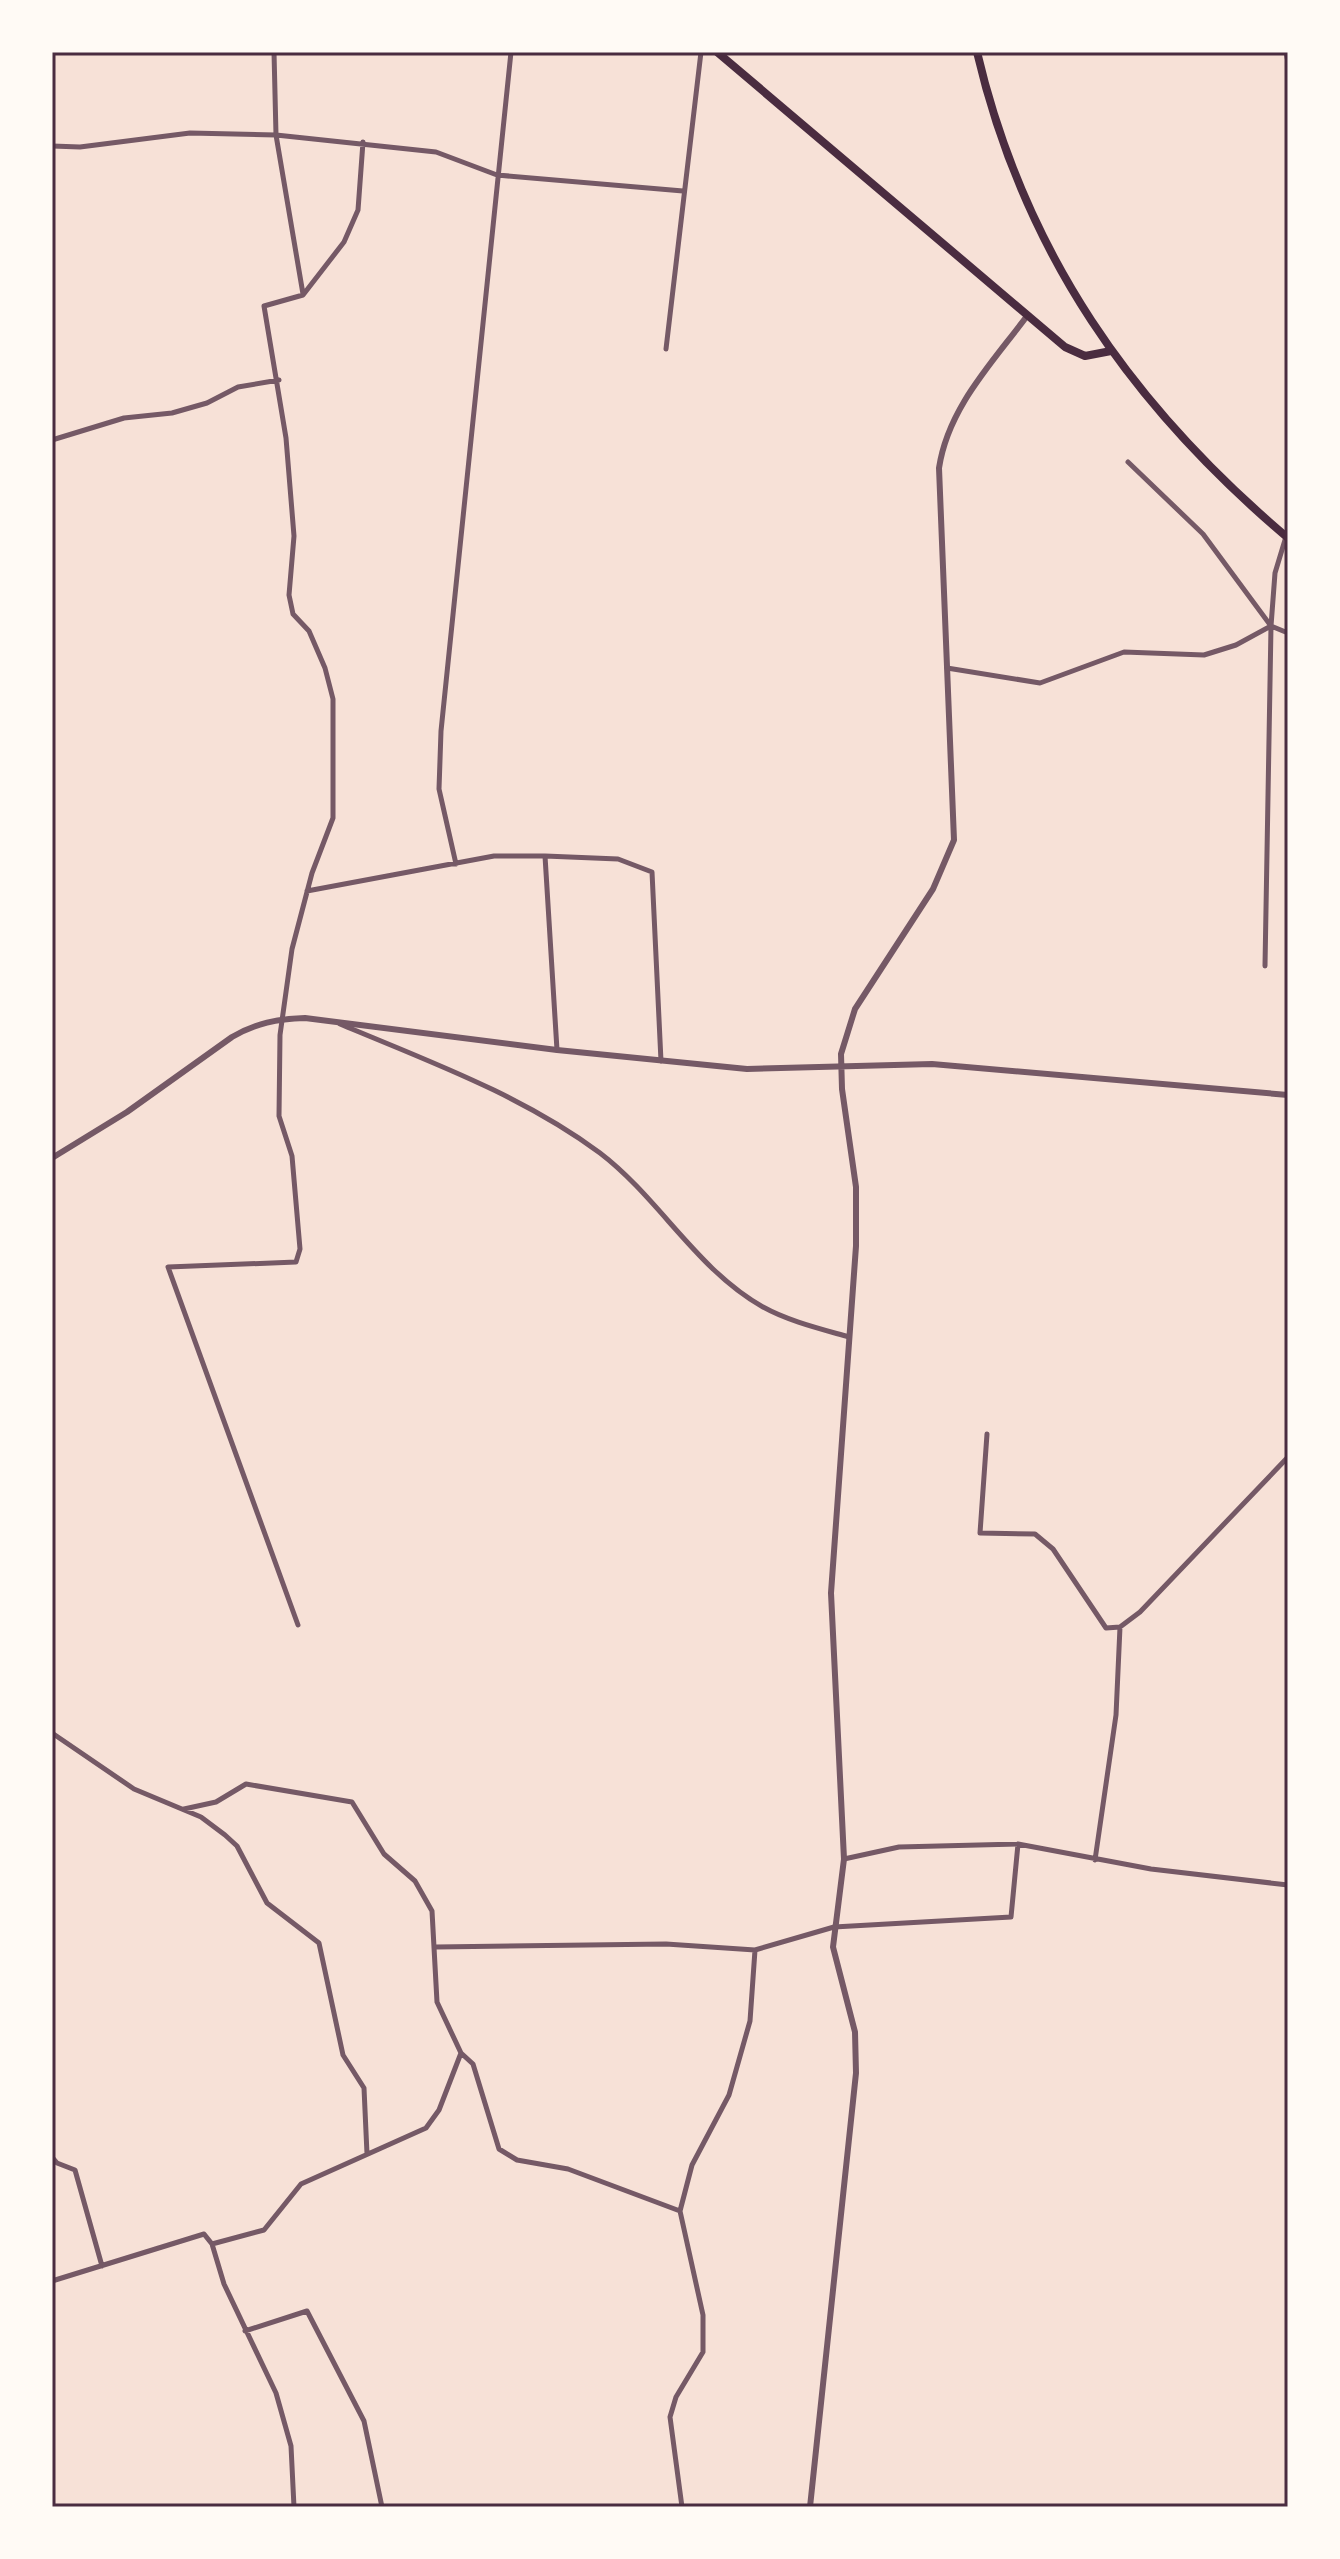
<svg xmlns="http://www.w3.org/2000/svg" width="1340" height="2559" viewBox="0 0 1340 2559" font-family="'Sofia Sans Condensed',sans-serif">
<rect width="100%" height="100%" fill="#f7e1d7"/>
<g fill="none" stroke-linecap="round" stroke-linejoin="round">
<path stroke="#755966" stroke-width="5" d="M274,52L276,135L303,294
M1286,52L1288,62
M52,146L80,147L190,133L276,135L436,152L497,175L683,191
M666,349L701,52
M52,440L124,418L172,413L207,403L238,387L279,380
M1128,462L1203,534L1271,626L1288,633
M947,668L1040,683L1124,652L1204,655L1236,645L1271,626
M545,856L618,859L652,872L661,1061
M456,864L439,789L441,731L511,52
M307,891L494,856H545L557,1050
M1265,966L1271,626L1275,573L1288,530
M340,1024C428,1061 522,1095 600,1153C659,1198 697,1270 763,1307C788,1321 821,1329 849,1337
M987,1434L980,1533L1035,1534L1053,1549L1106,1628L1120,1627L1140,1612L1288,1457
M298,1625L168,1267L296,1262L300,1249L292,1156L279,1116L280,1035L292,949L312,873L333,818V699L325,668L309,631L293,614L289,595L294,536L286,438L264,306L303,295L344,242L358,210L363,142
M52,1733L134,1789L201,1817L225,1835L237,1846L267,1903L319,1943L343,2055L364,2088L367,2154
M184,1809L216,1802L246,1784L352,1802L384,1854L415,1881L432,1911L437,2002L461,2053L473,2064L499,2149L517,2160L568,2169L680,2211
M844,1859L899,1847L1018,1844L1151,1869L1288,1885
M1095,1860L1116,1715L1120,1627
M436,1947L666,1944L755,1950L834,1927L1011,1917L1018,1844
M52,2157L57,2163L75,2170L102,2266
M212,2244L264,2230L301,2184L426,2128L439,2110L461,2053
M52,2281L204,2234L212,2244L224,2284L276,2393L291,2446L294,2507
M245,2331L307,2311L364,2421L382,2507
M682,2507L670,2417L676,2397L703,2352V2315L680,2211L692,2165L729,2095L750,2021L755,1950"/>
<path stroke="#755966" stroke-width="6" d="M52,1158L127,1112L232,1037C256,1023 277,1019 305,1018L557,1050L747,1069L932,1064L1288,1095
M810,2507L856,2073L855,2032L833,1947L844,1859L831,1593L856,1246V1187L842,1089L841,1054L855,1009L933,889L954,840L939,468C948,408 992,363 1027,316"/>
<path stroke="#4a2c40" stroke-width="8" d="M717,52L1065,347L1085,356L1111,351
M977,52C1024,253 1132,406 1288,538"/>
</g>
<rect width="1340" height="2559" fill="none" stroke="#fffaf5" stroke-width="108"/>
<rect x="54" y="54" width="1232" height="2451" fill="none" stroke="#4a2c40" stroke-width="3"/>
</svg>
